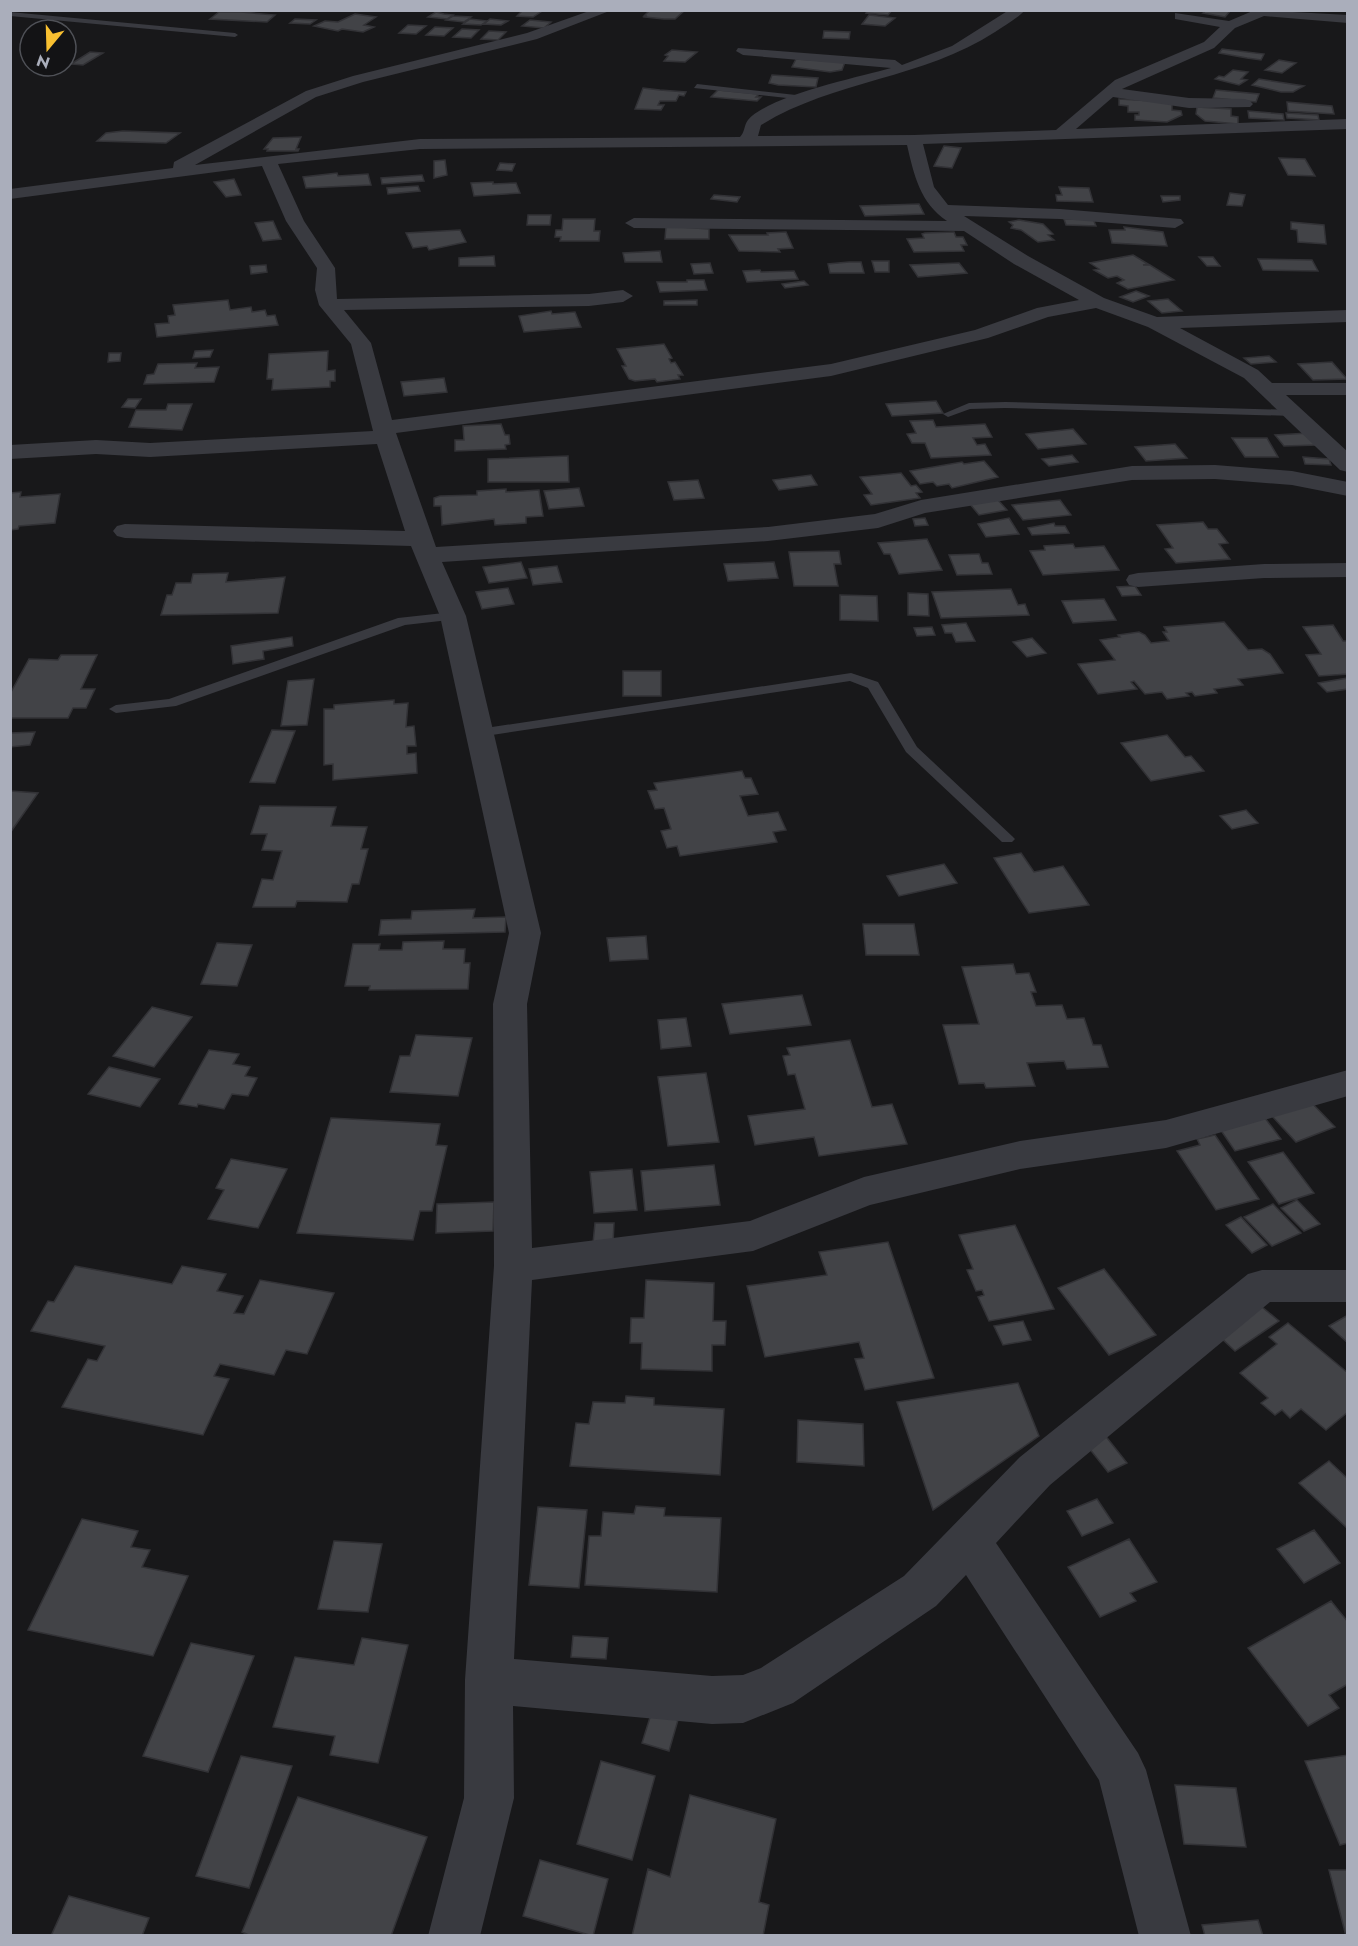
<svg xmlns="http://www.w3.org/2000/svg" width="1358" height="1946" viewBox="0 0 1358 1946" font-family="Jost,sans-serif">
<rect width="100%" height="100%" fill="#18181a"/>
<path fill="#424347" stroke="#323236" stroke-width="1.5" d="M523,10H529L542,11L533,17L517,16Z
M650,10H685L675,19H664L645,17L647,16H644Z
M868,10H892L888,15L866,13Z
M1207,10H1231L1225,17L1203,13Z
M219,12H241L275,15L267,22L210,19Z
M436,12L444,14L453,15L447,19L428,17Z
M355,14L376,17L364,25L374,27L363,32L342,29L338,31L314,26L325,21L338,22Z
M869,15L895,18L885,26L862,24Z
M453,16L471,17L464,22L446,20Z
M295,19L316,20L310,24L290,23Z
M470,19L487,21L481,25L463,24Z
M490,19L508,21L501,25L484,24Z
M530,20L551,22L544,28L522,26Z
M408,25L426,26L416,34L399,33Z
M435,27L453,28L444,36L426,35Z
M462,29L479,30L471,38L453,37Z
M489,31L506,32L498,40L481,39Z
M824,31L850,32L849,39L823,38Z
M1222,49L1264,54L1261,60L1247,58L1219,53Z
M672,50L697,52L685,62L664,61L668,56L665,55Z
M90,52L103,53L83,65L71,64Z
M796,59L845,62L842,70L830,72L792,67Z
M1279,60L1296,63L1282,73L1265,70Z
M1233,70L1248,72L1241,79L1247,80L1239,85L1215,79L1219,76L1224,77Z
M772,75L818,78L816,87L778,85L769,83Z
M1259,79L1304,86L1293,92H1281L1252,85Z
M643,88L660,90L686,92L684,96L679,95L676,101H660L658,105H664L661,110L635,109Z
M718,90L759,94L756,97H761L757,101L711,97Z
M1216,90L1259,94L1256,102L1213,98Z
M1119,99L1172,102V110L1181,111L1182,115L1167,122L1135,120V115H1139V112H1128V106L1119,105Z
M1287,102L1332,106L1334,114L1288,111Z
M1197,107L1231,109V116L1238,117V124L1205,121L1196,114Z
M1248,111L1283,114L1284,120L1249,118Z
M1286,113L1318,115L1319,120L1287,118Z
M123,131L180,133L166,143L97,141L106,133Z
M301,137L296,149H299L298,151H267L268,149H264L273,138Z
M944,146L961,148L952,168L934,166Z
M1279,158L1305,159L1315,176L1288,175Z
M445,160L447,175L434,178V161Z
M500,163L515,164L512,171L497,170Z
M337,173L338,176L368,174L371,185L306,188L303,177Z
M422,175L424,181L382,184L381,178Z
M234,179L241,195L226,197L214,182Z
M493,182V184L516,183L520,193L474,196L471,183Z
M418,186L420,191L388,194L387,188Z
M1059,187L1089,188L1093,202L1057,201L1056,195H1062Z
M1230,193L1245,195L1242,206L1227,205Z
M714,195L740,197L737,202L711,199Z
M1161,196H1180V200L1163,202Z
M919,204L924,214L865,216L860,206Z
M528,215H551L550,225H527Z
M563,219H595L594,231H600L599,241H560L561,237H555L556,230H562Z
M1064,219H1093L1096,226L1066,225Z
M1019,220L1043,224L1053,234L1048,235L1054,240L1038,242L1021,230L1011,228L1013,225L1009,222Z
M273,221L281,239L263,241L255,223Z
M1291,222L1324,225L1326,244L1298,242L1297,230L1291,229Z
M666,226L709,229V239H665Z
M1124,227L1163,232L1167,246L1112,243L1109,230H1125Z
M460,230L466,242L429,250L427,246L413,248L406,233Z
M786,232L793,248L778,249L780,252L739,251L729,235H768L767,233Z
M954,232L956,237H963L967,245H961L964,251L914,252L907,239L924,238L922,234L925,233Z
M660,251L662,262H625L623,253Z
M1133,255L1148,264L1143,265H1150L1174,280L1128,289L1117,283L1124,280L1117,276L1108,278L1094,270L1099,269L1090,263Z
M494,256L495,266H459V258Z
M1199,257H1213L1220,266H1207Z
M1258,259L1312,260L1318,271L1263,270Z
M872,261H889V272H875Z
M849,262H861L864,273H830L828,264Z
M710,263L713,273L694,274L691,264Z
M959,263L967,273L918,277L910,265Z
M266,265L267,272L251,274L250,266Z
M760,270L761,272L794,271L798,279L747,282L743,271Z
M687,280H704L707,290L660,292L657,282H687Z
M804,281L808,285L785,288L782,284Z
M1136,291L1149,296L1133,302L1120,297Z
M1168,299L1182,311L1162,313L1148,301Z
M228,300L230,310L251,307L252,312L265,310L267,316L275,315L278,325L157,337L155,324L169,323L168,316L175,315L173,305Z
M697,300V305H664V301Z
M551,311L552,314L575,312L581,327L524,332L519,316Z
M664,344L672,358L669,359L671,363L675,362L683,375H678L680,379L657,382L655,379L635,381L629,379L622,366H626L617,349Z
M213,350L210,357L193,358L195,351Z
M328,351L327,371L335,370V381H330V387L272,390L273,379H267L269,354Z
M109,353H121L120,361L108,362Z
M1269,356L1276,362L1251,364L1244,358Z
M1332,362L1347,379L1313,380L1298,364Z
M197,363L195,368L219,367L214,382L144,384L147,375L154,374L158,364Z
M444,378L447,392L404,396L401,382Z
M128,399H141L135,408L122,407Z
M936,401L943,413L892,416L886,404Z
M168,404H192L182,430L129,427L136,410H166Z
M933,420L936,427L985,424L992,437L973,438L977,445L985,444L991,455L931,458L925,443H912L907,434L916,433L910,421Z
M501,424L505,435H509L510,444L505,445L506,449L455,451V440H464L463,426Z
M1073,429L1086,444L1038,449L1026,434Z
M1309,433L1318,445L1284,446L1275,435Z
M1232,438H1267L1278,457H1245Z
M1175,444L1187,458L1146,461L1135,447Z
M1072,455L1078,462L1049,466L1042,459Z
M568,456L569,482H488V459Z
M1303,457L1329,459L1331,465L1305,464Z
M984,461L998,477L952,488L949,484L937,486L933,482L920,484L910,471L962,462L964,464Z
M901,473L911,486L916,485L922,492L916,493L920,498L871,505L864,495L872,494L860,477Z
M811,475L817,485L779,490L773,480Z
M698,480L704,498L674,500L668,482Z
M579,488L584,506L549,509L544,491Z
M506,489V492L539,490L543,516L526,517V523L495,525L494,519L442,525L441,506H434V498L440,496L477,495V491Z
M21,492L20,497L60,494L55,523L19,526L18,529L10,530V493Z
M998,500L1007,510L979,515L970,504Z
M1060,500L1071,515L1023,520L1012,505Z
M925,518L928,525L915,526L913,519Z
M1009,518L1019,534L986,537L978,524Z
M1203,522L1208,529H1217L1228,543L1219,544L1230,559L1176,563L1165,549L1173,548L1157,525Z
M1054,523L1055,526H1065L1069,533L1032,535L1028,528Z
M927,539L942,570L899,574L890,554H884L878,543Z
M1073,544L1075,548L1104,546L1119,570L1043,575L1030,551L1045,550L1044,546Z
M839,551L841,564H834L838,586H794L789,552Z
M979,554L982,563H988L992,574L957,575L949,555Z
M521,562L527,578L489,583L483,567Z
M774,562L778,578L728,581L724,564Z
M557,566L562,582L533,585L529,569Z
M228,573L226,582L285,577L278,613L161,615L167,595H172L176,583H191L193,574Z
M1135,586L1141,595L1122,596L1117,587Z
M508,588L514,604L482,609L476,592Z
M1011,589L1018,605L1025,604L1029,615L941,618L932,592Z
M908,593L928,594L929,616L908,615Z
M840,595L877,596L878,621L840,620Z
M1104,599L1116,620L1073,623L1062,601Z
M1224,622L1248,650L1262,649L1270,654L1283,673L1238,679L1243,685L1214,689L1217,693L1195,696L1192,692L1186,693L1189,696L1167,699L1162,692L1145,694L1134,681L1131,682L1137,689L1098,694L1078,664L1115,660L1100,640L1120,637L1118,635L1139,632L1145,635L1151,643L1169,641L1163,632H1167L1164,627Z
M966,623L975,641L956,642L952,633H945L942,625Z
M1333,625L1343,641H1348V674L1319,676L1306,655L1321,654L1303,627Z
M932,627L935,635L917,636L914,628Z
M292,637L293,646L263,651L264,659L233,664L231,646Z
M1032,638L1046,653L1027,657L1013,642Z
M61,655H97L81,689H95L86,708H73L68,718H10V694L29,659L58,660Z
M623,671H661V696H623Z
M1348,678V689L1327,692L1318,683Z
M314,679L307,725L281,726L288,681Z
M394,700V704L408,703L406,727L414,726L416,746H407V754L416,753L417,773L333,780V764L324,765V709H334V705Z
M272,730L295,731L275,783L250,782Z
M35,732L30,745L10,747V733Z
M1167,735L1185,757L1191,756L1204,771L1151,781L1121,743Z
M742,771L745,778H751L758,794L740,796L748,816L778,812L786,830L773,832L777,842L680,856L677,846L667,848L661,831L671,829L664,808L655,809L648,791L657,790L654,783Z
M10,791L38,793L10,833Z
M260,806L336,807L331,826L367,827L361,849H368L359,884H352L347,902L297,901L295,907H253L262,879L273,880L282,851L262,850L267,834H251Z
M1246,810L1258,823L1232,829L1220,816Z
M1021,853L1034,872L1063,866L1089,905L1029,913L994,858Z
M944,864L957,883L899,896L887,876Z
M475,909L473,918L506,917L505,932L379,935L381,920L411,919L412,911Z
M863,924H914L919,955H866Z
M646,936L648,959L610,961L607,938Z
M444,941L443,949H465L464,963H470L468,989L369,990L370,986H345L353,944H380L379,950H402L403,942Z
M217,943L252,945L237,986L201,984Z
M1013,964L1016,974L1029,973L1036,992H1031L1036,1006L1062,1005L1067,1019L1084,1018L1093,1045H1101L1108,1067L1067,1069L1064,1061L1027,1063L1035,1086L986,1088L984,1083L959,1084L943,1025L979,1024L962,967Z
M802,995L811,1025L730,1034L722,1004Z
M152,1007L192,1017L154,1067L113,1056Z
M686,1018L691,1046L661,1049L658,1020Z
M416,1035L472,1038L458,1096L390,1092L400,1056H410Z
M850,1040L872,1107L892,1104L907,1144L819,1156L814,1137L755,1145L748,1116L805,1109L795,1074L788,1075L783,1056L790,1055L787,1048Z
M209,1050L239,1054L233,1064L250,1067L245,1076L257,1078L248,1096L232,1094L224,1109L198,1104L197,1107L179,1104Z
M109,1067L160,1079L140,1107L88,1094Z
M706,1073L719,1142L668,1146L658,1077Z
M1309,1100L1335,1127L1296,1142L1270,1114Z
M331,1118L440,1124L436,1145L447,1146L432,1211H420L413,1240L297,1233Z
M1265,1118L1281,1139L1235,1151L1220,1129Z
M1215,1135L1259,1199L1216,1210L1177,1151L1200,1145L1197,1139Z
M1283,1152L1314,1193L1279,1204L1248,1162Z
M231,1159L287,1169L258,1228L208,1219L224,1190L216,1188Z
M714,1165L720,1205L645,1211L641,1171Z
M632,1169L637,1210L594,1213L590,1172Z
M1297,1200L1320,1224L1304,1231L1281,1208Z
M494,1202L493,1231L436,1233L437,1204Z
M1273,1204L1301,1233L1272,1246L1244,1217Z
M1241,1217L1267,1245L1252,1253L1226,1225Z
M595,1223H614L613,1243H593Z
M1015,1225L1054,1309L989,1321L978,1297L984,1295L982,1290L976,1291L967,1270L973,1269L959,1235Z
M888,1242L934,1378L865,1390L855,1359L864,1358L859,1342L765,1357L747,1286L827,1275L819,1252Z
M75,1266L172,1284L182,1266L226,1274L217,1291L243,1296L234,1313L244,1314L260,1280L334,1293L307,1354L286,1350L274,1375L220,1364L214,1376L229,1379L203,1435L62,1407L88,1359L97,1361L105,1346L31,1331L48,1301L54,1302Z
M1104,1269L1156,1335L1109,1355L1058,1288Z
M646,1280L714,1283L713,1321H726L725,1345H712V1371L641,1369L642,1343H630L631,1318H644Z
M1262,1307L1279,1321L1235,1351L1219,1336Z
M1348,1315V1343L1329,1326Z
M1023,1321L1031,1340L1003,1345L994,1326Z
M1288,1323L1348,1373V1412L1326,1430L1301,1409L1290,1418L1282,1410L1275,1415L1261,1403L1268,1398L1240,1373L1277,1344L1269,1337Z
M1018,1383L1039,1436L933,1510L897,1402Z
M626,1396L654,1398V1405L724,1409L720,1475L570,1466L576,1423L589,1424L593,1402L625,1403Z
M798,1420L863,1424L864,1466L797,1462Z
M1104,1434L1127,1463L1108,1472L1085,1443Z
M1329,1461L1348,1479V1529L1299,1483Z
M1097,1499L1113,1523L1082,1536L1067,1511Z
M636,1506L665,1508L664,1516L721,1518L717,1592L585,1585L589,1536H601L603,1512L634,1514Z
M538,1507L587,1510L579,1588L529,1585Z
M82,1519L138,1531L131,1547L150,1550L142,1567L188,1576L153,1656L28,1630Z
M1314,1530L1340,1563L1304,1583L1277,1549Z
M1129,1539L1157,1582L1130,1593L1136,1601L1100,1617L1068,1567Z
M334,1541L382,1544L368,1612L318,1609Z
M1331,1601L1348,1622V1684L1329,1695L1339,1708L1308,1726L1248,1648Z
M573,1636L608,1638L606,1659L571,1657Z
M362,1638L408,1645L378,1763L330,1755L335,1736L273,1727L295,1657L354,1665Z
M191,1643L254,1656L208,1772L143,1756Z
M652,1711L678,1720L669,1751L642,1743Z
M1348,1755V1843L1340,1845L1305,1761Z
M241,1756L292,1766L249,1888L196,1876Z
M601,1761L655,1776L632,1860L577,1844Z
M1175,1785L1236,1788L1246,1847L1184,1844Z
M690,1795L776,1819L759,1902L769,1905L763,1936H632L648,1869L670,1877Z
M298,1797L427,1837L391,1936H251L242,1932Z
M540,1860L608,1879L593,1936L523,1916Z
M1329,1870H1348V1936H1346Z
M69,1896L149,1918L142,1936H51Z
M1258,1920L1263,1936H1205L1202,1925Z"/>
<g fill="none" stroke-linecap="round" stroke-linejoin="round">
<path fill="#393a40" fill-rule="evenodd" d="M10,12L235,33L238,35L235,37L10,16Z
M697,84L805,96L809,98L805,100L694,88Z
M1005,402L1294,410L1299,413L1294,416L1005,408L970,409L948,417L943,414L969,403Z
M453,612L458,613V619L405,625L176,706L116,713L109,709L116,705L169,699L398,618Z
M851,673L878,682L917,747L1012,836L1015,839L1012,842H1002L906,752L868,688L850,681L479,737L472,733L479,729Z"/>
<path fill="#393a40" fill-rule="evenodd" d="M592,10H612L537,39L363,82L316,97L195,165L420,139L740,137C745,132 744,125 748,120C768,96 859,77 891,68L743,55L736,51L738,48L895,60L902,65L952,46L1009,10H1025C1017,19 1005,25 995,32C923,79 834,80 761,125L758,136L914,135L1056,130L1115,80L1204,42L1220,27L1175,19V13L1229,21L1255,10L1348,15V23L1264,16L1235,28L1214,48L1122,89L1189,98L1245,99L1250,101L1253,104L1250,107L1189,108L1113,97L1076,129L1348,119V129L923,144L934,187L948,205L1060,209L1181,219L1184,223L1175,228L1060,219L964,216L1028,256L1104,298L1157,317L1348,310V322L1180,328L1258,370L1272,383H1348V395H1286L1348,452V472L1340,470L1244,378L1148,327L1096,308L1048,317L988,338L831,376L396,433L436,547L768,527L875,514L921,500L1132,466L1215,465L1292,471L1348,482V496L1292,485L1215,479L1132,480L925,513L878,528L768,541L442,562L466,616L541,933L527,1004L532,1248L750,1221L864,1177L1020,1141L1166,1120L1348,1070V1096L1166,1148L1020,1169L870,1205L753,1251L532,1280L514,1659L712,1676L743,1675L761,1668L904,1576L1020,1457L1248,1274L1262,1270H1348V1302H1270L1050,1485L996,1543L1138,1753L1146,1770L1191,1936H1139L1099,1780L966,1575L936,1606L793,1703L743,1723L712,1724L513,1706L514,1798L480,1936H428L464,1798L465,1680L494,1266L493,1004L509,933L440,616L411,546L125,538L117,536L113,531L117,526L125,524L405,531L377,444L150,457L96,454L10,459V445L96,440L150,443L373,431L351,344L319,305L315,290L317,268L286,221L262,166L10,199V189L173,168L174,162L306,91L353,76L527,33ZM907,145C914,175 920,203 947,221L634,218L625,223L634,228L964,231L1014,264L1079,300L1037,308L975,330L831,364L392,420L371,343L344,310L589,306L623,302L633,296L623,290L589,294L337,299L335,268L304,221L278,164L420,149Z
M1348,563V577L1264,578L1138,587L1129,585L1126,580L1129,575L1138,573L1264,564Z"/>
</g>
<rect width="1358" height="1946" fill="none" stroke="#aaaebb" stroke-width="24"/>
<g transform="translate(48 48) rotate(199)"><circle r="28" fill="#131315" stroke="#4f5157" stroke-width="1.5"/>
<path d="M0-4.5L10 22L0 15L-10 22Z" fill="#f9c031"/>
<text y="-9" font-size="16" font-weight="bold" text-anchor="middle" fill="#aaaebb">N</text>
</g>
</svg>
